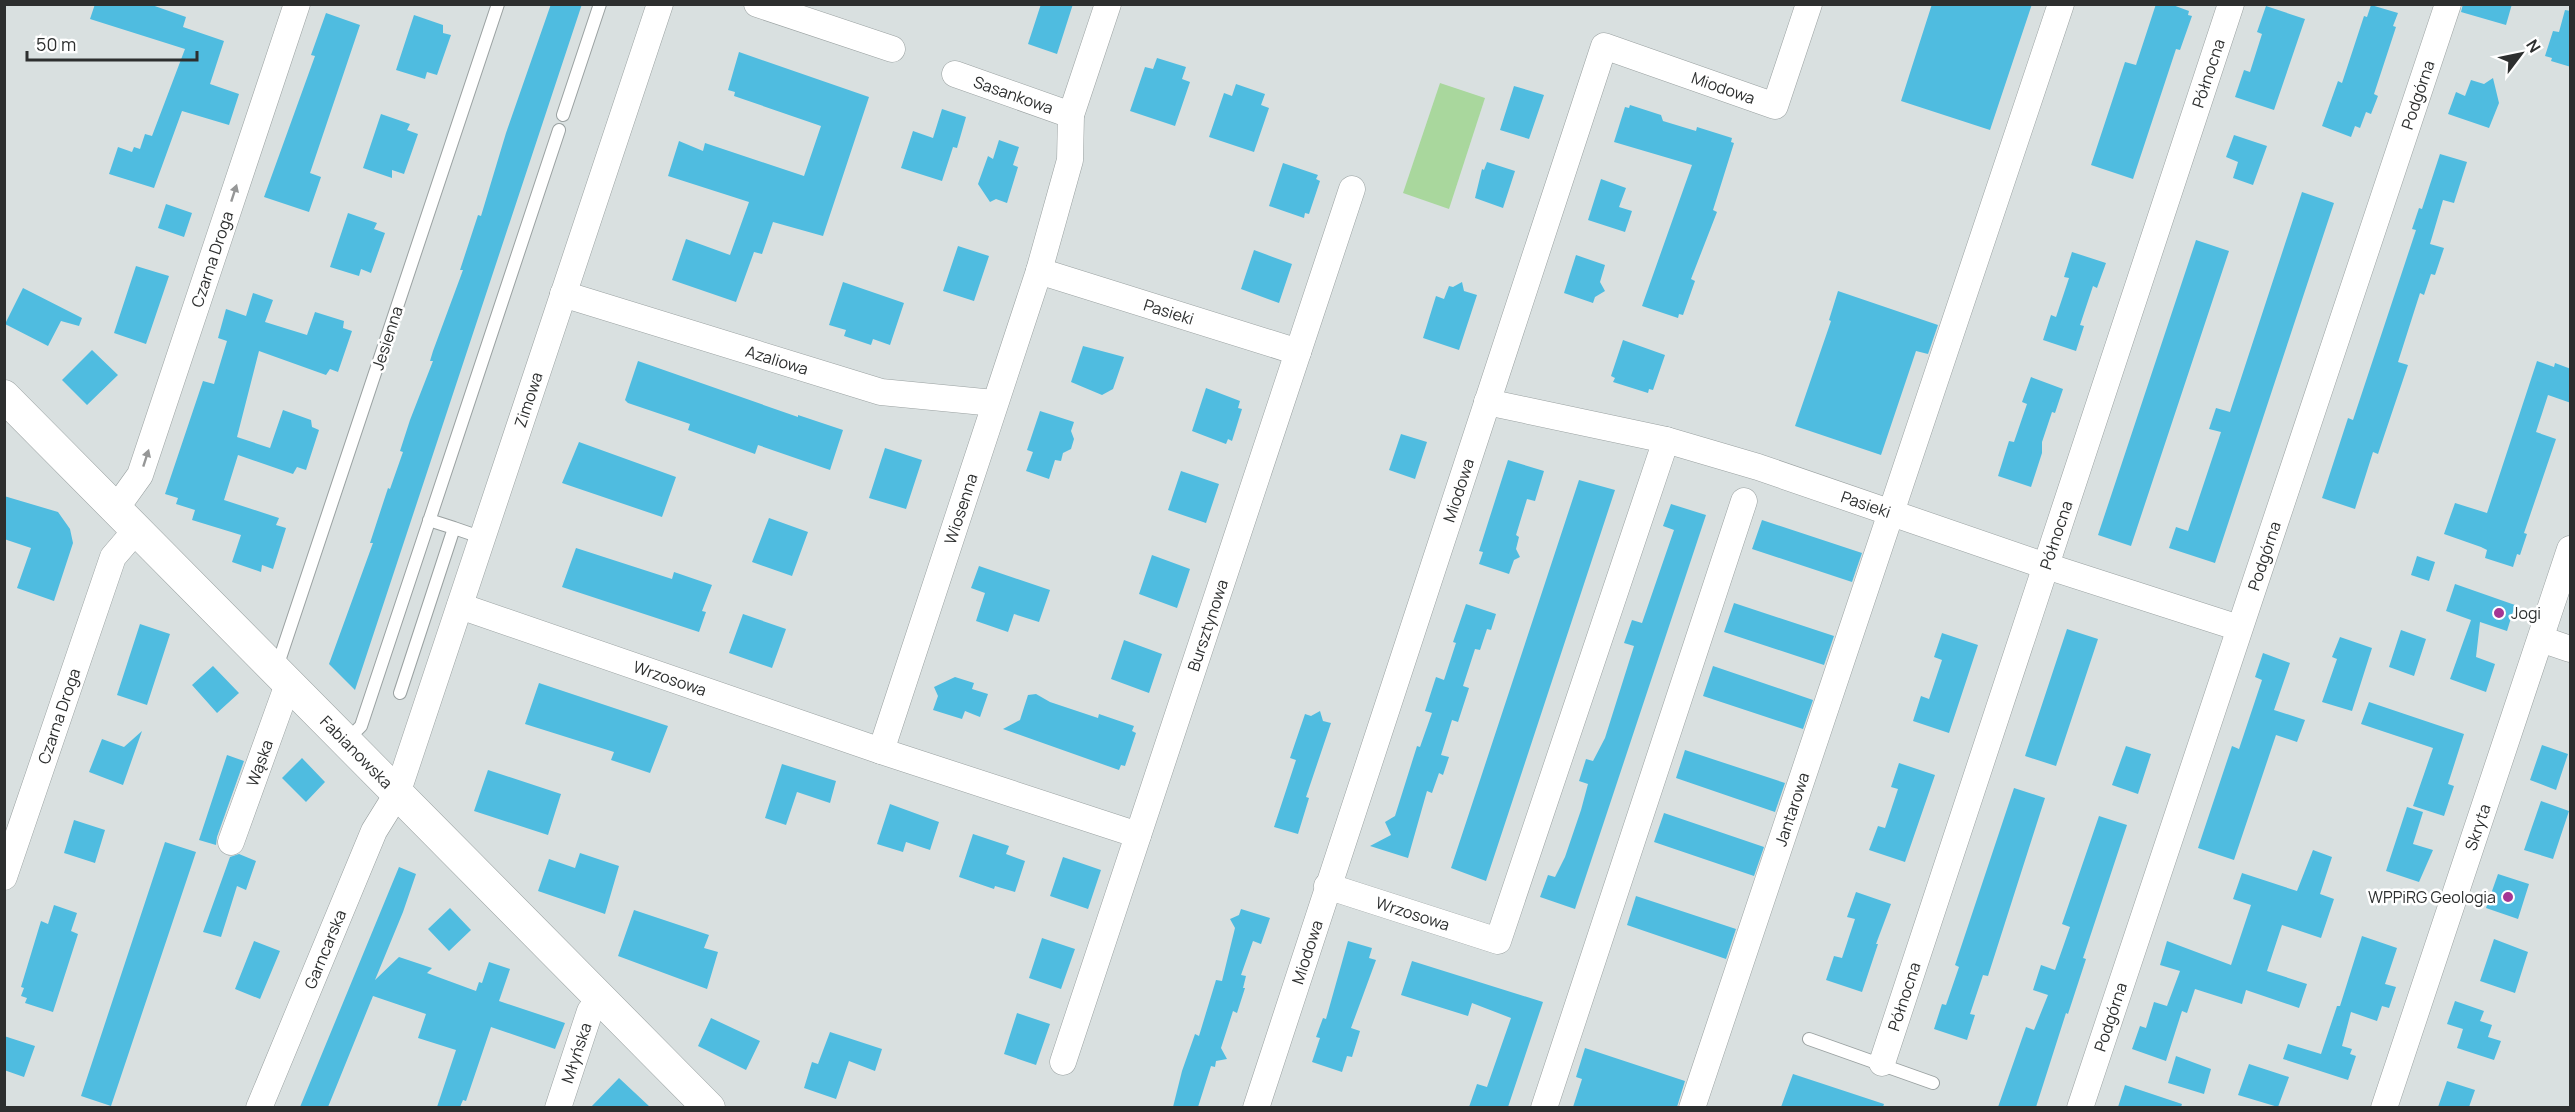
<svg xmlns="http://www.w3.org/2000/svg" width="2575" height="1112" viewBox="0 0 2575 1112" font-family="Manrope,sans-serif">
<rect width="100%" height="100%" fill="#d9e0e0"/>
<path fill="#a9d79d" d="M1440,83L1485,98L1449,209L1403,193Z"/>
<path fill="#4fbce0" d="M95,4H149L186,17L183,27L224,41L210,84L239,94L229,125L182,111L154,188L109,174L118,147L132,152L134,147L140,149L145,134L152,136L185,49L90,19Z
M551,4H582L355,690L329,664L373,543H370L388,488L390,489L403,452L400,451L410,420L433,361H430L433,351L463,270H460L478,215L481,216L506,133Z
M1041,4H1073L1057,54L1028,44Z
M1932,4H2032L1990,130L1901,101Z
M2156,4H2170L2189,11L2188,15L2192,16L2180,50L2176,49L2133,179L2091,165L2125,62L2136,65Z
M2463,4H2512L2506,25L2461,12Z
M2371,5L2398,13L2393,26L2396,27L2374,94L2378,96L2371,114L2366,112L2360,128L2355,126L2351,137L2322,126L2338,81L2342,83L2364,16L2367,17Z
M2266,6L2305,19L2274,110L2235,97L2244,70L2250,72L2262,34L2257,32Z
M2565,10L2571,11V67L2551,61L2552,58L2545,56L2553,31L2559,32Z
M326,13L360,25L310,173L321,177L309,212L264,197L315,56L311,55Z
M414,15L443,25V33L451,35L437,75L427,72L425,79L396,70Z
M739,52L869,97L823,236L773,222L762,254L754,252L736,302L672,280L686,239L730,255L749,202L668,176L679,141L703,151L705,143L804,176L821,126L734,96L735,92L728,90Z
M1157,58L1186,67L1182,79L1190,82L1175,126L1130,111L1145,67L1153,69Z
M2493,78L2499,103L2489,128L2448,114L2456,92L2465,96L2471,80L2484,84Z
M1236,84L1265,94L1261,105L1269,108L1254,152L1209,137L1224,93L1232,96Z
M1514,86L1544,95L1529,139L1500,130Z
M1630,105L1661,115L1663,121L1696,131L1697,127L1732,138L1731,142L1734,143L1713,210L1717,212L1691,279L1695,281L1683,315L1679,314L1678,318L1642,306L1692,165L1614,142L1625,107L1629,108Z
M942,109L966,117L957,148L953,147L942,181L901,168L913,131L933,138Z
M381,114L410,124L407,130L418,134L404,174L392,170V178L363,168Z
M2234,135L2267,146L2253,185L2233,178L2238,162L2226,157Z
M999,140L1019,147L1013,165L1018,167L1007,203L996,199L990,202L978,184L988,156L993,159Z
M2440,154L2467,162L2454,203L2443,200L2430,244L2444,248L2435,275L2431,274L2424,295L2420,293L2398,362L2408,365L2378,454L2373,452L2355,509L2322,498L2348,418L2353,420L2416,230L2412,229L2419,208L2422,209Z
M1487,162L1515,171L1503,208L1475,198L1482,169L1484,170Z
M1283,163L1318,175L1316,179L1320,181L1309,214L1305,213L1304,218L1269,206Z
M1601,179L1626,188L1619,207L1632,211L1625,232L1588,220Z
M2302,192L2334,203L2215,563L2169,548L2176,527L2188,531L2221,432L2209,429L2216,408L2230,412Z
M166,204L192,213L184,237L158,228Z
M348,213L377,223L374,229L385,233L371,273L361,269L359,276L330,267Z
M2196,240L2229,251L2131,546L2098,535Z
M958,246L989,256L974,301L943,291Z
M1254,250L1292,264L1279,303L1241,289Z
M2072,252L2106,263L2097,288L2093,286L2080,325L2084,326L2076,351L2043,340L2051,315L2056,317L2069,278L2064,277Z
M1576,255L1605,265L1600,282L1605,291L1595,297L1593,303L1564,293Z
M136,266L169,276L146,344L114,333Z
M843,282L904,303L890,345L873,339L871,345L844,336L846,330L829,325Z
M1462,282L1464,291L1477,295L1459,350L1423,338L1436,296L1444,299L1449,286L1453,287Z
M23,288L82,318L79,326L61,321L48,346L5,324Z
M1838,291L1938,325L1928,354L1916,351L1881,455L1795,426L1831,321L1829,320Z
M253,293L273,300L265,322L307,335L315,312L344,321L343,328L352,331L338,372L330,369L326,375L259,351L237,437L270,448L283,410L311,420L312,427L319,430L306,470L297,467L293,474L238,455L224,500L279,518L276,525L286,528L273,569L262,565L261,572L232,562L241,535L192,520L195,510L176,504L178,498L165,494L203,381L214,384L227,341L218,338L226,309L246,316Z
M1623,340L1665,355L1653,390L1649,389L1648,393L1613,382L1615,378L1611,376Z
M1083,346L1124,357L1113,389L1102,395L1071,382Z
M92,350L118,375L87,405L62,380Z
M638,361L798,417V415L843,430L830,470L758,445L755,454L688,430L690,424L628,403L625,400Z
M2537,361L2554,367L2555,363L2571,369V403L2548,395L2536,432L2556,439L2524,533L2527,534L2520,555L2517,554L2513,567L2485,558L2487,550L2481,547L2444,534L2455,503L2487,513Z
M2031,377L2063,389L2055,413L2052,412L2042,442V453L2031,487L1998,476L2009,441L2014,442L2027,404L2022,402Z
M1206,388L1240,401L1238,408L1242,409L1232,441L1228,439L1226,444L1192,431Z
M1040,411L1074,422L1071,431L1074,439L1071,449L1063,453L1061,461L1055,460L1049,479L1026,471L1033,452L1027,450Z
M1401,434L1427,442L1415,479L1389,470Z
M579,442L676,477L662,517L562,483Z
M885,448L922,460L906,509L869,498Z
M1508,460L1544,471L1535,501L1527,499L1516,535L1519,537L1516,549L1520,557L1514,560L1509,574L1479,564L1483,552L1479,551Z
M1181,471L1219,484L1206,523L1168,510Z
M1579,480L1615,490L1486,881L1451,868Z
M4,496L58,512L70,529L73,543L54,601L17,588L31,548L4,539Z
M1671,504L1706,515L1575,909L1540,897L1548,875L1555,877L1565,857L1581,810L1588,784L1579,781L1586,759L1593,761L1605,738L1634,646L1624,643L1632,620L1642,623L1674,530L1663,526Z
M769,518L808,532L792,576L752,562Z
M1762,520L1862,553L1852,582L1752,549Z
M576,548L672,579L674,572L712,585L702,611L706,612L699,632L562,587Z
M1152,555L1190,569L1177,608L1139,594Z
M2417,556L2435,562L2429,581L2411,575Z
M979,566L1050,590L1039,622L1014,614L1008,632L976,621L985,593L971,588Z
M2455,584L2515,605L2507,631L2480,622L2476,657L2495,664L2486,692L2450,679L2471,620L2446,611Z
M1734,603L1834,636L1824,665L1724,632Z
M1466,604L1496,614L1491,630L1487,629L1480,650L1475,649L1463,686L1469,688L1458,722L1452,720L1441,755L1449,757L1443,775L1439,773L1432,793L1427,791L1408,858L1370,846L1391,835L1385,822L1395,816L1417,746L1420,747L1432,713L1425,711L1436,677L1444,680L1456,643L1453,642Z
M743,614L786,629L772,668L729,653Z
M140,624L170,634L147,705L117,695Z
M2067,629L2098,639L2056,766L2025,756Z
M2401,630L2426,639L2414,676L2389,667Z
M1942,633L1978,645L1949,733L1913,721L1921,696L1929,699L1942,660L1934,657Z
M2340,637L2372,648L2352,711L2322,702L2337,659L2332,657Z
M1124,640L1162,654L1149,693L1111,679Z
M2263,653L2290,663L2274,710L2305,720L2297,742L2276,735L2234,860L2198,848L2232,746L2239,749L2262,680L2255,677Z
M213,666L239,693L217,713L192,685Z
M1713,666L1813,700L1803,729L1703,696Z
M955,677L974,683L972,689L988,694L980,717L965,711L962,719L933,710L938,696L934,687Z
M539,683L668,726L650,773L611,760L614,752L525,724Z
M1036,694L1050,702L1098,718L1099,714L1134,726L1132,731L1136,733L1125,766L1121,765L1119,770L1003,729L1020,720L1028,695Z
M2369,702L2464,734L2448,784L2454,786L2444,816L2413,806L2433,748L2361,724Z
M1320,711L1323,721L1331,723L1306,797L1309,798L1298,834L1274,827L1296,760L1290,758L1305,714L1311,716Z
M142,731L123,785L89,772L102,739L124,747Z
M2542,745L2568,754L2556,790L2530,780Z
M2126,746L2151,754L2138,794L2112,785Z
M1685,750L1785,783L1775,812L1676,778Z
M227,755L244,761L217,837L216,845L199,840Z
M302,758L325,782L306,802L282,778Z
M1899,763L1935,775L1905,862L1869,850L1878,826L1885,828L1898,789L1891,787Z
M782,764L836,781L830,803L797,792L786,825L765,818Z
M488,770L561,794L548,835L474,811Z
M2014,788L2045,798L1988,976L1983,975L1970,1014L1975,1015L1967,1040L1934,1029L1942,1004L1946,1005L1959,967L1955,965Z
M2541,801L2569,811L2553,859L2524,850Z
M890,804L939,822L930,850L906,842L903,852L877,844Z
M2407,807L2423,812L2413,844L2433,850L2419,882L2386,871Z
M1664,813L1764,847L1754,876L1654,842Z
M2099,816L2127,825L2083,958L2086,959L2068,1014L2066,1013L2036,1107H1998L2026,1027L2034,1030L2048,995L2033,990L2041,965L2055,970L2070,927L2062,924Z
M74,820L105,830L95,863L64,853Z
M973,834L1009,846L1006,854L1025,861L1015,892L995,886L994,889L959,877Z
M165,842L196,852L111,1106L81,1096Z
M2313,850L2332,857L2320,894L2334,899L2321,938L2282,925L2267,971L2307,984L2299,1008L2246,990L2242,1004L2195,989L2187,1013L2182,1011L2166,1061L2132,1049L2140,1026L2146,1028L2154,1002L2167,1006L2180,971L2160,965L2167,941L2231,965L2251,905L2233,899L2242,873L2297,891Z
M580,853L619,866L605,914L538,891L549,859L575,868Z
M239,854L256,861L246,890L237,886L221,937L203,932L230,857Z
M1063,857L1101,870L1088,909L1050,896Z
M399,867L416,874L403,912L375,980L399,957L432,968L427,973L476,991L479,982L482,983L489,962L510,969L499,1001L565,1023L555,1049L491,1027L466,1101L463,1100L460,1107H437L456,1050L418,1038L426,1014L373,996L328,1107H300Z
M2498,874L2529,884L2518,919L2486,908Z
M1856,892L1891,904L1876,944H1878L1862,992L1826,980L1834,956L1842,958L1855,919L1847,917Z
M1636,896L1736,929L1726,959L1627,925Z
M54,905L77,913L71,931L78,934L53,1012L25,1003L27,998L21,996L24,988L21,987L41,921L48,924Z
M450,908L471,930L449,951L428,929Z
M1241,909L1270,918L1261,944L1253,941L1241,975L1246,976L1243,988H1245L1237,1013L1233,1011L1221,1048L1227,1059L1216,1061L1215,1067L1211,1066L1198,1107H1173L1182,1071L1195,1034L1199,1036L1216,980L1222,981L1235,928L1230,919L1239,915Z
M634,910L709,935L704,948L718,952L707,989L618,956Z
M2362,936L2397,948L2385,984L2396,987L2389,1008L2382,1006L2377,1021L2351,1012L2342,1046L2352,1049L2350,1054L2356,1056L2348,1080L2283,1059L2288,1044L2321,1054L2337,1006H2340Z
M1042,938L1075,949L1061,989L1029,978Z
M2494,939L2528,952L2515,993L2480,981Z
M254,941L280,951L260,999L235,989Z
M1348,941L1372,948L1369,958L1376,960L1351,1028L1360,1031L1352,1057L1347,1056L1342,1072L1312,1062L1320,1038L1316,1037L1323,1018L1326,1019Z
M1412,961L1543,1002L1508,1107H1469L1477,1084L1487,1087L1511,1018L1472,1003L1468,1016L1401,995Z
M2455,1001L2484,1011L2480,1021L2492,1025L2488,1037L2501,1041L2494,1060L2457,1048L2463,1029L2447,1024Z
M1017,1013L1050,1024L1036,1065L1004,1054Z
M711,1018L760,1041L746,1070L698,1046Z
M830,1032L882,1049L875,1071L849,1061L836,1099L804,1088L812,1062L818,1064Z
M4,1036L35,1046L24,1077L4,1070Z
M1585,1048L1685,1081L1677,1107H1573L1582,1079L1576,1077Z
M2176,1056L2211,1069L2204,1094L2168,1083Z
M2249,1064L2289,1077L2278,1107L2238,1095Z
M1793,1074L1884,1104L1883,1107H1781Z
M619,1078L650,1107H591Z
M2447,1081L2475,1090L2469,1107H2438Z
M2125,1085L2182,1104L2181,1107H2118Z"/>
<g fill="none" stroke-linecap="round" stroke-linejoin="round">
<g stroke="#9aa1a1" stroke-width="14">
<path id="service" d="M563,115L600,4
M429,520L454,528
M277,667L498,4
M400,693L454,528L483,538
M355,732L361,726L559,130
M1809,1039L1933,1083"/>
</g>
<g stroke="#9aa1a1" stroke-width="27">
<g id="minor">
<path d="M757,4L892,49"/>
<path id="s1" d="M955,74L1071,115"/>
<path id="s2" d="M1039,271L1298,352"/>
<path id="s3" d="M563,294L881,392L994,403"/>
<path id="s4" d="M1487,402L1666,440L1758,467L2034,562L2239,628"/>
<path id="s5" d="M117,507L140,475L297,4"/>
<path id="s6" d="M460,606L881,751L1138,835"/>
<path d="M2541,639L2570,649"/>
<path id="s7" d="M881,751L1039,271L1070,160L1071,115L1108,4"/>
<path id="s8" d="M231,842L288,684"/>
<path id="s9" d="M4,877L113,557L137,529"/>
<path id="s10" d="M1327,886L1498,941L1666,440"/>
<path id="s11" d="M1063,1062L1352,189"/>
<path id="s12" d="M1882,1063L2231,4"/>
<path id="s13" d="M259,1108L374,831L397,794L660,4"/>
<path id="s14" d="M558,1108L590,1011L601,999"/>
<path id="s15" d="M1256,1108L1604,46L1775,106L1809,4"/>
<path d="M1544,1108L1744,501"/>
<path id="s16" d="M1692,1108L2061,4"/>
<path id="s17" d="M2080,1108L2448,4"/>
<path id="s18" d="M2384,1108L2570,549"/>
</g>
</g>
<g stroke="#9aa1a1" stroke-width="33">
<g id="tertiary">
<path id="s19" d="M4,396L709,1108"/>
</g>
</g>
<use href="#service" stroke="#fff" stroke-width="12"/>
<use href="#minor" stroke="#fff" stroke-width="26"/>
<use href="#tertiary" stroke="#fff" stroke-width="32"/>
</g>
<defs><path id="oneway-solid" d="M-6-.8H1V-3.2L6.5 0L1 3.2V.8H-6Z" transform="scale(1.5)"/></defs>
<g fill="#969797">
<use href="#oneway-solid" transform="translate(234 193) rotate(-72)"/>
<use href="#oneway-solid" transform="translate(146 458) rotate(-72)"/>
</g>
<g fill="#a43694" stroke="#fff" stroke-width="2">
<circle cx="2499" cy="613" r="6"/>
<circle cx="2508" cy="897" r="6"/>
</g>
<g text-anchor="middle" stroke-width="5" stroke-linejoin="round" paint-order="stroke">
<g font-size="16" fill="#2d2f2f" stroke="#fff">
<text dy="6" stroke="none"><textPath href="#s12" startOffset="1042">Północna</textPath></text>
<text dy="6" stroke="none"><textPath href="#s15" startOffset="1244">Miodowa</textPath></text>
<text dy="6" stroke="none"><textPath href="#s1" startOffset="62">Sasankowa</textPath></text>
<text dy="6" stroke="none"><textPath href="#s17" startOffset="1068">Podgórna</textPath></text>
<text dy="6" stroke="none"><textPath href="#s5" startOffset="267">Czarna Droga</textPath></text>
<text dy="6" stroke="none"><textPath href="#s2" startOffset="136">Pasieki</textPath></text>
<text transform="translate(387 338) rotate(-72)" y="6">Jesienna</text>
<text dy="6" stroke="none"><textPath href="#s3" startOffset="224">Azaliowa</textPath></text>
<text dy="6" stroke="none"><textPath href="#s13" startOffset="759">Zimowa</textPath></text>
<text dy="6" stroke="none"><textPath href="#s15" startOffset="650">Miodowa</textPath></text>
<text dy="6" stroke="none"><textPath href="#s4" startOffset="393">Pasieki</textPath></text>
<text dy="6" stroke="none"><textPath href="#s7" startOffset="255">Wiosenna</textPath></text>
<text dy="6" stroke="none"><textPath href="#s12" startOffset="556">Północna</textPath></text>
<text dy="6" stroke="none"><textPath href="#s17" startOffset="582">Podgórna</textPath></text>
<text dy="6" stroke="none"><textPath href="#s11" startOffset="460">Bursztynowa</textPath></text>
<text dy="6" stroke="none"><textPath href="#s6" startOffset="222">Wrzosowa</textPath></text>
<text dy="6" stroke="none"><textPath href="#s9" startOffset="170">Czarna Droga</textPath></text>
<text dy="6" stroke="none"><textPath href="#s19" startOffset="501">Fabianowska</textPath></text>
<text dy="6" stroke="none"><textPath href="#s8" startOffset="84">Wąska</textPath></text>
<text dy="6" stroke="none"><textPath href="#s16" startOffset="315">Jantarowa</textPath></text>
<text dy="6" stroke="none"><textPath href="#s18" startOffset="296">Skryta</textPath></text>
<text dy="6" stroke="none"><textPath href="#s10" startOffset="90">Wrzosowa</textPath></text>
<text dy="6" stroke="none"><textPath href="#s13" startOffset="172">Garncarska</textPath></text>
<text dy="6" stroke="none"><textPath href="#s15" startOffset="164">Miodowa</textPath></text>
<text dy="6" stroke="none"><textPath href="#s12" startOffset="70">Północna</textPath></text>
<text dy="6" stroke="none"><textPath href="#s17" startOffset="96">Podgórna</textPath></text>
<text dy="6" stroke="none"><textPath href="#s14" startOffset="58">Młyńska</textPath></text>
</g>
<g font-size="16" fill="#2d2f2f" stroke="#fff" text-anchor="start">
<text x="2511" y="619">Jogi</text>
<text x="2496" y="903" text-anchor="end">WPPiRG Geologia</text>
</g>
</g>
<rect width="2575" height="1112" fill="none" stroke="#2d2f2f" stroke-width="12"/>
<g transform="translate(2521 54) rotate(58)" stroke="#ffffff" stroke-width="4.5" paint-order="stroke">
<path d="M0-4.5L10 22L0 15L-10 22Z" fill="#2d2f2f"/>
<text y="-9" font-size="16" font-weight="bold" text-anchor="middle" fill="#2d2f2f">N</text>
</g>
<path d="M27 51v9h170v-9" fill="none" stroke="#2d2f2f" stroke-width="3"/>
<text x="36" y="51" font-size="18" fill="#2d2f2f" stroke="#ffffff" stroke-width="4.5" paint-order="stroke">50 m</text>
</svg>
